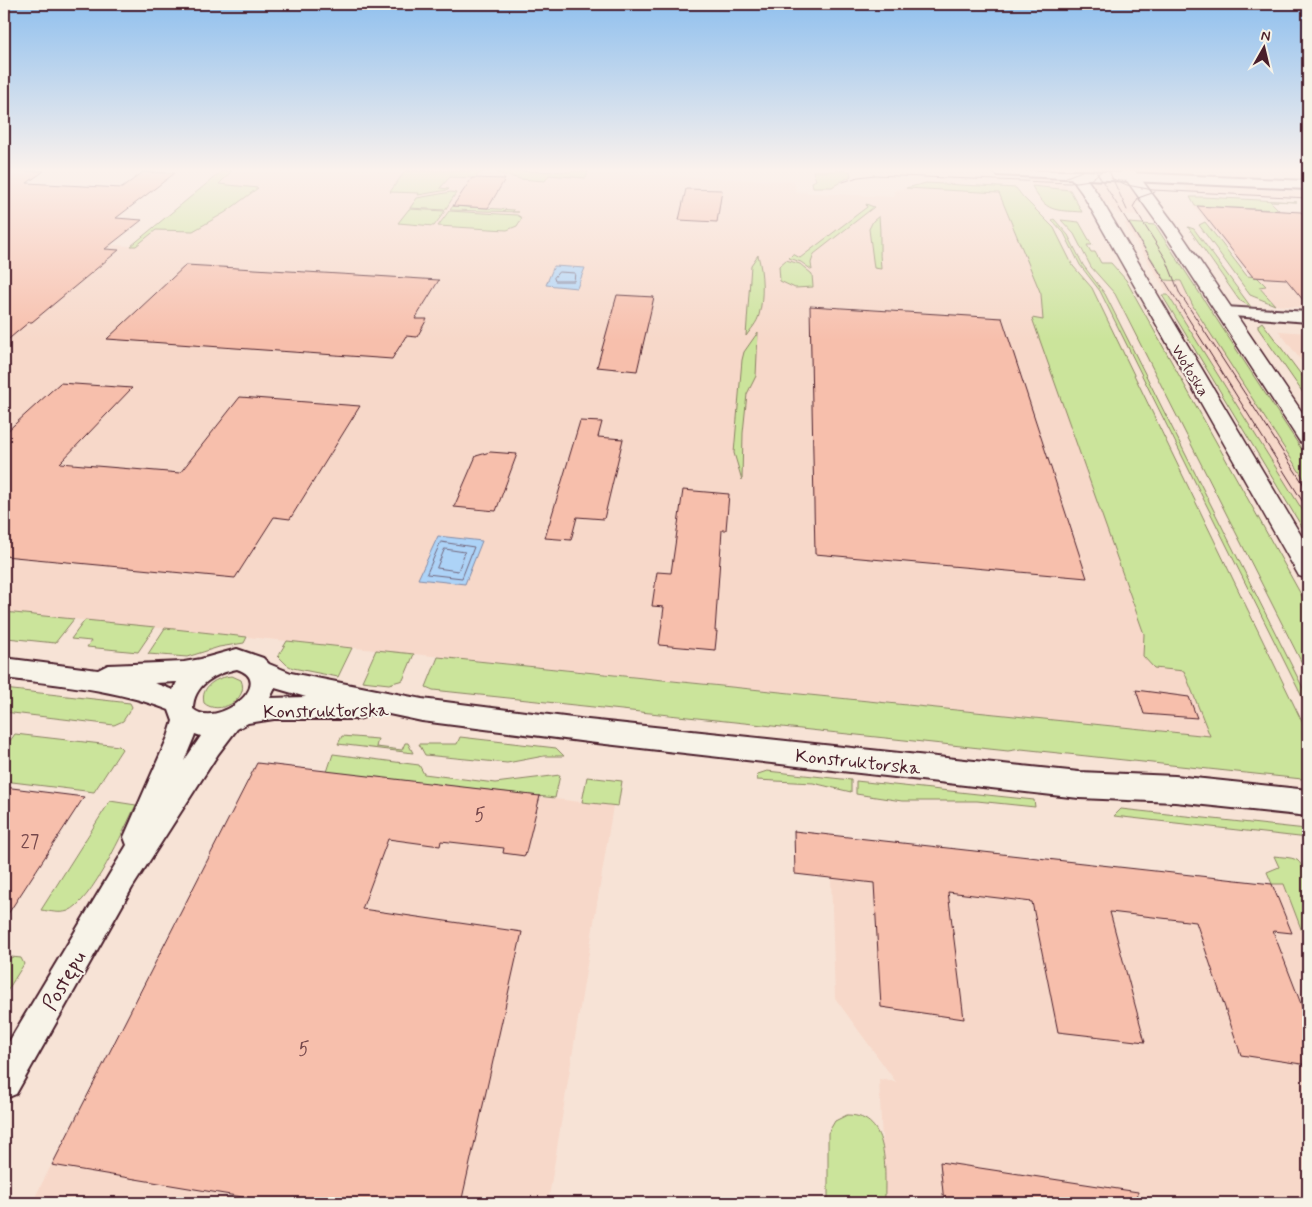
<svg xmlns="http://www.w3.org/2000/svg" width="1312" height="1207" viewBox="0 0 1312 1207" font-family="Mynerve,sans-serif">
<rect width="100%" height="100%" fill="#f7e3d6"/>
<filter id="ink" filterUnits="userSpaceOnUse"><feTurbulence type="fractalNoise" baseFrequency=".02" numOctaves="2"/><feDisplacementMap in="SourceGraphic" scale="10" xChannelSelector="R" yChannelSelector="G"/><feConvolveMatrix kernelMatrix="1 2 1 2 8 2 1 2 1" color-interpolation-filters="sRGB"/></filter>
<g filter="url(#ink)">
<path fill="#f7d8c9" d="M222,171H571L795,182V192L894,197V191L906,188L999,193L1041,294L1184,671L1211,736L4,612V238L131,246Z
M1049,178L1064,183L1071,190L1032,186L1029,179Z
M1089,180L1126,181L1140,199L1136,205L1140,215L1118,214L1103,201Z
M1184,186L1308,192V199L1190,193Z
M1193,206L1303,211L1308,216V308L1275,305Z
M1124,223H1129L1165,280L1181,281L1194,308L1308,485V519Z
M1279,331L1308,333V370Z
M257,763L613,806L548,1203H32Z
M794,831L1272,884L1284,883L1308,947V1203H885L879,1079L896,1082L835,998L831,878L795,874Z"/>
<path fill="#cbe49b" stroke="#8a8263" d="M222,171H232L219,184L258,188L226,212L193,231L156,230L136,246H131Z
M405,171H486L478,174L476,178L450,177L440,188L449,189L448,190L418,195L419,193L390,192Z
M499,171L588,172L586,178L549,175L545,181L520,179L498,173Z
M813,171H850L851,176L832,187H813L812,182L816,180Z
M926,183L1016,188L1023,197L1054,228L1073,266L1092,288L1308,734V775L1302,779L1021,749L1008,751L433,690L426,687L438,657L1210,736L1184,671L1154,668L1143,656L1144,634L1032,318L1043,320L1041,294L999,193L906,188Z
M1032,186L1070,190L1082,212C1055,210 1046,213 1032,186Z
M451,192L456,193L445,210L410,208L417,198Z
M1190,197H1203L1297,202L1270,201L1279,210L1195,206Z
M866,204L874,207L814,254L811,263L812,270L801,262L789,258L793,254L800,258L867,207Z
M453,206L514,210L512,212H519L450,210Z
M409,209L445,211L434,226L398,223Z
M449,211L517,215L522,218L517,226L507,230L438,226Z
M879,216C881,234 879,251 881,269L874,268L869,229L873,221Z
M1054,219L1068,235L1083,265L1105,294L1308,698V709L1100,291L1080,265L1064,233L1052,220Z
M1061,220L1079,222L1092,245H1087L1091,252H1095L1101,263H1111L1126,280L1308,607V675L1115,294L1091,267L1074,234Z
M1205,222L1247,276L1257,277L1266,286L1259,287L1275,305L1250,295L1199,225Z
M1129,223L1155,225L1308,459V485L1194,308L1181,281L1165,280Z
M1188,227L1194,229L1251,307L1239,300Z
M758,255C763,273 764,297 759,315C757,323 751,329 746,336L751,265Z
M786,260L800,264L812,274L813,287L795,288L780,281L779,266Z
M1162,295H1168L1308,519V537Z
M1262,322L1308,384V400L1258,328V325Z
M758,332L756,376L747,394L743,433L742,480L734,453L742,360L744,352Z
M4,612L74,619L55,643L7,638L4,635Z
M85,620L155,627L138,652L87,647L91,641L71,639Z
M165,628L247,637L244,643L219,647L187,657L148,654Z
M287,641L352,648L338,677L293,668L287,665L278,656Z
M376,650L414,654L403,680L389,684L362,681Z
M232,676L241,680C250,700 218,716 204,703C200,686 217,677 232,676Z
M4,689L130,703L132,707L123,721L114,725L4,712Z
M15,734L119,746L122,749L94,792L4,781V749Z
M342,736L378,739L376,747L402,750L405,743H408L413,753L338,744Z
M460,737L556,748L564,756H544L507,763L425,755L419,744H457Z
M333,754L419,765L424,774L495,783L560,775L555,798L327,772Z
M767,771L851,780V792L813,783L757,780L758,774Z
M587,777L622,781L618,806L582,802Z
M856,781L1034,800L1035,807L977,801H902L856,794Z
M110,801L136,805C124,829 92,902 68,911C59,914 50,911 41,910Z
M1121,809L1306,829L1308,830V838L1114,816Z
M1274,856C1281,857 1291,857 1297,860C1312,871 1308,927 1308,947L1284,884H1272L1267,872L1279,867Z
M11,957L21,958L24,964L4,996V969Z
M847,1115C892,1115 884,1172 885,1203H828V1133L835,1121Z"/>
<path fill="#add3f7" stroke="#858ba5" d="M554,266L585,268L577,288L546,285Z
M438,536L482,541L465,584L418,579Z"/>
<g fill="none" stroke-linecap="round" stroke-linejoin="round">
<path stroke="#72677d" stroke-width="1" d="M559,272L575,273L574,281H555L554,278Z
M441,542L474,547L462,578L427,574Z
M445,549L465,552L458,571L437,568Z"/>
</g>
<path fill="#f7bfac" stroke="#4a1f2b" d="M4,171H44L27,183L122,188L143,172L175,173L116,218L142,220L105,249L119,250L32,322H29L4,343Z
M472,178L505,179L488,208L453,206Z
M686,189L722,190L717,222L679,220Z
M1197,206L1301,212L1308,219V306L1286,279L1253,277Z
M186,265L374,276L439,280L415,319H427L417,337L406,336L392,359L107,339Z
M617,295L654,297L637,371L597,367Z
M810,306L1002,318L1087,578L815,554Z
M60,383L132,388L60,463L180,473L240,397L360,406L290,519L274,517L235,578L4,556V434Z
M580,421L602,422L598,437L623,439L604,519L577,517L571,540L545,538Z
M490,452L517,454L496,511L454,507L476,456Z
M683,490L729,494L726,530H722L715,631H717L715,650L659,645L664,607L652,606L657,572L671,573Z
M1136,690L1189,697L1197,718L1144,714Z
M257,763L540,796L525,856L503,853L504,848L441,841L440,846L388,839L362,909L522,932L461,1203H278L52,1165Z
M4,787L84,797L4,920Z
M794,831L1272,884L1292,933L1273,931L1308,1022V1065L1241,1055L1196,922L1110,912L1145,1042L1058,1032L1032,902L948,892L964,1019L881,1007L874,883L795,874Z
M940,1162L1138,1192L1137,1203H944Z"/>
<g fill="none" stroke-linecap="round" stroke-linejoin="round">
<g stroke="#4a1f2b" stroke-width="4">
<path id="minor" d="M992,171H1085L1308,181V189L998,175Z
M1225,307L1308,312V322L1220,315L1217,312L1220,309Z
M237,649L263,658L269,664L291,673L422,699L588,720L1079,772L1175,776L1308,790V816L1175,802L1079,798L588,742L422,721L370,710L367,716L358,719H274L248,723L237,729L218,754L132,888L16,1094L4,1099V1050L127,845L124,837L168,737L173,721L169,710C116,689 59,685 4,678V658L98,670L108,665L184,662L201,659ZM237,669C278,682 216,730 193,709C193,685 216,673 237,669ZM177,682L173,690L154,683ZM275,688L306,697L270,698ZM195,734L201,736L184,761L194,737Z"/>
</g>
<g stroke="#4a1f2b" stroke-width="3">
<path id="major" d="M1066,171H1081L1097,193L1308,547V579L1299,576L1082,193Z
M1120,171H1135L1176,226L1308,421V444L1300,442L1163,231Z"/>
</g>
<use href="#minor" fill="#f7f3e8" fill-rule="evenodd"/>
<use href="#major" fill="#f7f3e8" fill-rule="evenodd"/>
<path stroke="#4a1f2b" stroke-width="1" d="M1096,171L1308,510
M1109,171L1127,210
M1064,178L1082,171
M1111,178L1127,185L1153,190L1308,198
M843,182L858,177L875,175L1070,183L1090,180L1102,171
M1155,192L1138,198L1133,207L1166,259L1179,292
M1179,292L1308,491"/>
</g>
</g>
<linearGradient id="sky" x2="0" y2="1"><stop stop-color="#90c0ee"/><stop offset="0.5" stop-color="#fbf2ed"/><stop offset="1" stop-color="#fbf2ed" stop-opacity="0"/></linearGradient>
<rect width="1312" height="340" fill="url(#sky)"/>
<g text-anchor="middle" stroke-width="4" stroke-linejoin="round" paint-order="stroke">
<g font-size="16" fill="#4a1f2b" stroke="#f7f3e8">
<text transform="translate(1191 370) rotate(59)" y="6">Wołoska</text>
</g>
<g font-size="19" fill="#4a1f2b" stroke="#f7f3e8">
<text transform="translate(326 710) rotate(-1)" y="7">Konstruktorska</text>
<text transform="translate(858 761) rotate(6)" y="7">Konstruktorska</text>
</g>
<g font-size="19" fill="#75474b">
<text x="480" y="821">5</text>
<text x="30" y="848">27</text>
<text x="304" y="1055">5</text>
</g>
<g font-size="22" fill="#4a1f2b" stroke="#f7f3e8">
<text transform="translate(63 980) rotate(-60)" y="8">Postępu</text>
</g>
</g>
<rect width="1312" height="1207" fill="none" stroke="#f7f3e8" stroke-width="20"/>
<rect x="10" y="10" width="1292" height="1187" fill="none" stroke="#4a1f2b" stroke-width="2" filter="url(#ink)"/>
<g transform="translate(1264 48) rotate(8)" stroke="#f7f3e8" stroke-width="4" paint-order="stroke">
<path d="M0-4L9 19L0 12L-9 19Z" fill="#4a1f2b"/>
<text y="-8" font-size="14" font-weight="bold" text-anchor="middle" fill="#4a1f2b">N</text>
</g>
</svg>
